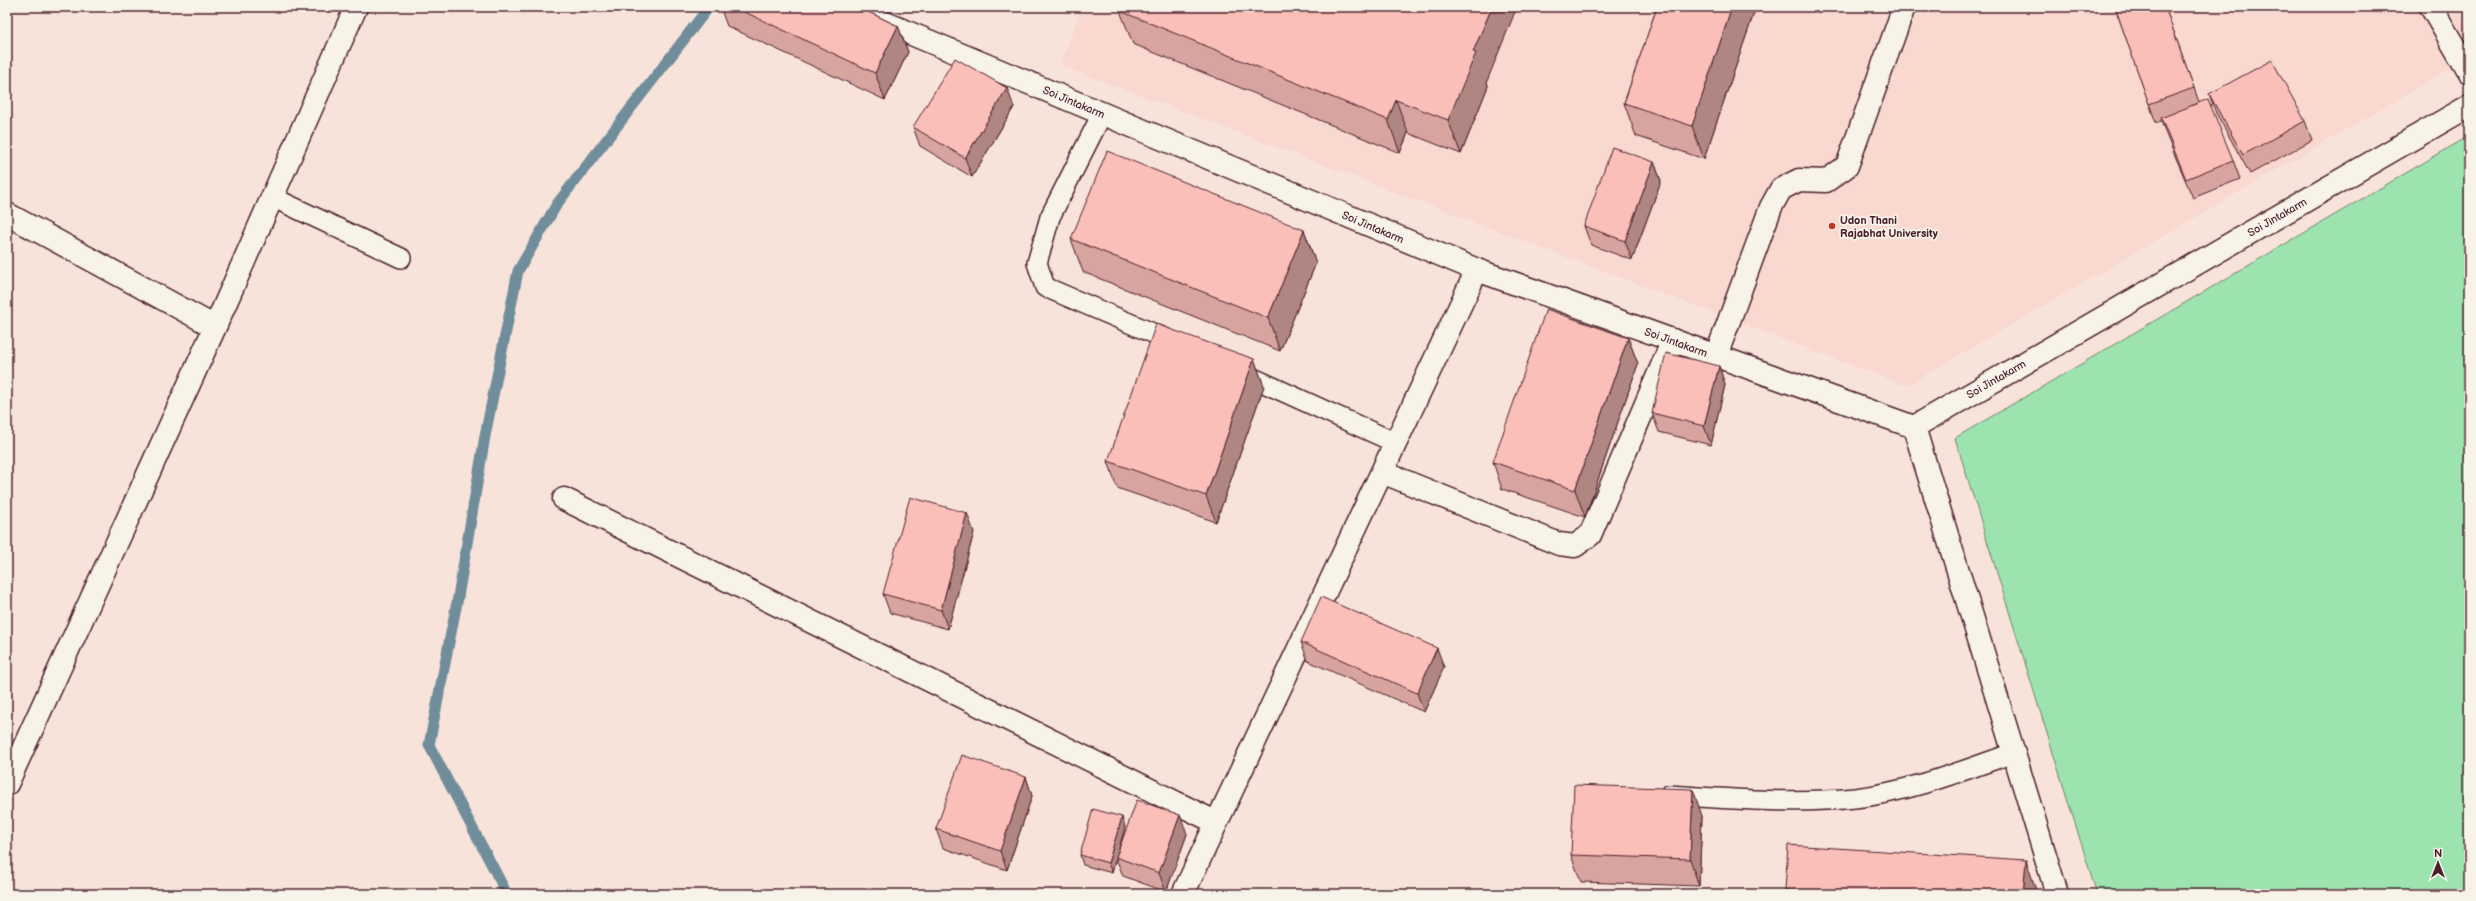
<svg xmlns="http://www.w3.org/2000/svg" width="2476" height="901" viewBox="0 0 2476 901" font-family="'Balsamiq Sans',sans-serif">
<rect width="100%" height="100%" fill="#f8e3da"/>
<filter id="ink" filterUnits="userSpaceOnUse"><feTurbulence type="fractalNoise" baseFrequency=".025" numOctaves="2"/><feDisplacementMap in="SourceGraphic" scale="8" xChannelSelector="R" yChannelSelector="G"/><feConvolveMatrix kernelMatrix="1 2 1 2 8 2 1 2 1" color-interpolation-filters="sRGB"/></filter>
<g filter="url(#ink)">
<path fill="#f9d8d0" d="M1082,7H2457L2469,27V58L1906,386L1060,65Z"/>
<path fill="#9de3af" stroke="#74816d" d="M2469,136V894H2097L1955,438Z"/>
<g fill="none" stroke-linecap="round" stroke-linejoin="round">
<path stroke="#6f8d9b" stroke-width="11" d="M507,894L429,745L458,597L485,436L518,271L557,204L709,7"/>
<g stroke="#4a1f2b" stroke-width="22">
<path id="service" d="M1102,114L1050,217L1037,263L1045,287L1176,343
M272,197L401,258
M1240,372L1396,443
M1669,795C1731,799 1793,804 1855,798C1909,792 1962,771 2013,753"/>
</g>
<g stroke="#4a1f2b" stroke-width="25">
<path id="minor" d="M847,7L1477,270L1914,427L2469,106
M2431,7L2469,72
M7,214L215,327
M1716,356L1771,207L1781,189L1799,180L1826,181L1847,166L1904,7
M1914,427L2057,894
M1382,472L1559,544L1575,546L1590,535L1673,340
M564,499L1215,822
M7,784L215,327L356,7
M1183,894L1477,270"/>
</g>
<use href="#service" stroke="#f7f3e8" stroke-width="19"/>
<use href="#minor" stroke="#f7f3e8" stroke-width="22"/>
</g>
<path fill="#d8a49f" stroke="#4a1f2b" d="M720,7H858L898,26L908,52L885,100L727,26Z
M1657,7H1756L1704,159L1636,136L1624,103Z
M2115,7H2165L2199,102L2233,160L2240,179L2193,198L2167,137L2161,121L2156,123Z
M1120,11L1487,81L1488,86L1461,154L1408,133L1400,153L1133,44Z
M2209,94L2305,121L2312,140L2250,174L2216,113Z
M1014,107L972,177L920,146L913,127Z
M1654,162L1661,181L1632,260L1591,245L1584,226Z
M1304,230L1316,263L1280,351L1083,272L1071,239Z
M1628,338L1638,364L1585,517L1502,489L1493,462Z
M1254,359L1264,386L1216,522L1117,488L1108,461Z
M1719,366L1725,385L1711,445L1659,432L1652,413Z
M974,532L948,629L890,613L883,594Z
M1301,642L1444,667L1424,712L1308,661Z
M1026,777L1032,796L1007,870L943,848L936,829Z
M1702,816L1699,886L1581,882L1571,855Z
M1125,827L1119,849L1187,834L1166,892L1123,876L1116,858L1112,873L1083,865L1080,855Z
M2035,887V894H1787L1785,890Z"/>
<path fill="#b08682" stroke="#4a1f2b" d="M1492,7H1517L1487,81L1488,86L1461,154L1448,120L1473,52Z
M1732,7H1756L1704,159L1692,126Z
M898,26L908,52L885,100L875,73Z
M1007,88L1014,107L972,177L965,158Z
M1396,100L1408,133L1400,153L1388,120Z
M1654,162L1661,181L1632,260L1625,241Z
M1304,230L1316,263L1280,351L1268,318Z
M1628,338L1638,364L1585,517L1575,490Z
M1254,359L1264,386L1216,522L1206,496Z
M1719,366L1725,385L1711,445L1704,426Z
M967,513L974,532L948,629L941,610Z
M1437,648L1444,667L1424,712L1417,693Z
M1026,777L1032,796L1007,870L1000,851Z
M1693,789L1702,816L1699,886L1690,859Z
M1180,815L1187,834L1166,892L1159,873Z
M1122,817L1125,827L1112,873L1108,863Z
M2026,860L2035,887V894H2023Z"/>
<path fill="#fbbfb9" stroke="#4a1f2b" d="M734,7H858L898,26L875,73Z
M1122,7H1492L1473,52L1476,53L1448,120L1396,100L1388,120L1120,11Z
M1657,7H1732L1692,126L1624,103Z
M2115,7H2165L2194,88L2149,104Z
M955,58L1007,88L965,158L913,127Z
M2272,60L2305,121L2243,155L2209,94Z
M2208,99L2233,160L2186,179L2161,118Z
M1612,147L1654,162L1625,241L1584,226Z
M1107,151L1304,230L1268,318L1071,239Z
M1546,309L1628,338L1575,490L1493,462Z
M1156,324L1254,359L1206,496L1108,461Z
M1666,353L1719,366L1704,426L1652,413Z
M910,497L967,513L941,610L883,594Z
M1321,597L1437,648L1417,693L1301,642Z
M962,755L1026,777L1000,851L936,829Z
M1574,785L1693,789L1690,859L1571,855Z
M1137,800L1180,815L1159,873L1116,857Z
M1093,809L1122,817L1108,863L1080,855Z
M1788,845L2026,860L2023,894H1855L1785,890Z"/>
</g>
<circle fill="#c8321e" stroke="#f7f3e8" stroke-width="1.5" cx="1832" cy="226" r="4"/>
<g text-anchor="middle" stroke-width="3.5" stroke-linejoin="round" paint-order="stroke">
<g font-size="11" fill="#4a1f2b" stroke="#f7f3e8">
<text transform="translate(1074 102) rotate(23)" y="4">Soi Jintakarm</text>
<text transform="translate(2277 217) rotate(-30)" y="4">Soi Jintakarm</text>
<text transform="translate(1373 227) rotate(23)" y="4">Soi Jintakarm</text>
<text transform="translate(1676 342) rotate(20)" y="4">Soi Jintakarm</text>
<text transform="translate(1996 379) rotate(-30)" y="4">Soi Jintakarm</text>
</g>
<g font-size="11" font-weight="bold" fill="#4a1f2b" stroke="#f7f3e8" text-anchor="start">
<text x="1840" y="224">Udon Thani<tspan x="1840" dy="13">Rajabhat University</tspan></text>
</g>
</g>
<rect width="2476" height="901" fill="none" stroke="#f7f3e8" stroke-width="24"/>
<rect x="12" y="12" width="2452" height="877" fill="none" stroke="#4a1f2b" stroke-width="1.5" filter="url(#ink)"/>
<g transform="translate(2438 863)" stroke="#f7f3e8" stroke-width="3" paint-order="stroke">
<path d="M0-3L7 15L0 10L-7 15Z" fill="#4a1f2b"/>
<text y="-6" font-size="11" font-weight="bold" text-anchor="middle" fill="#4a1f2b">N</text>
</g>
</svg>
